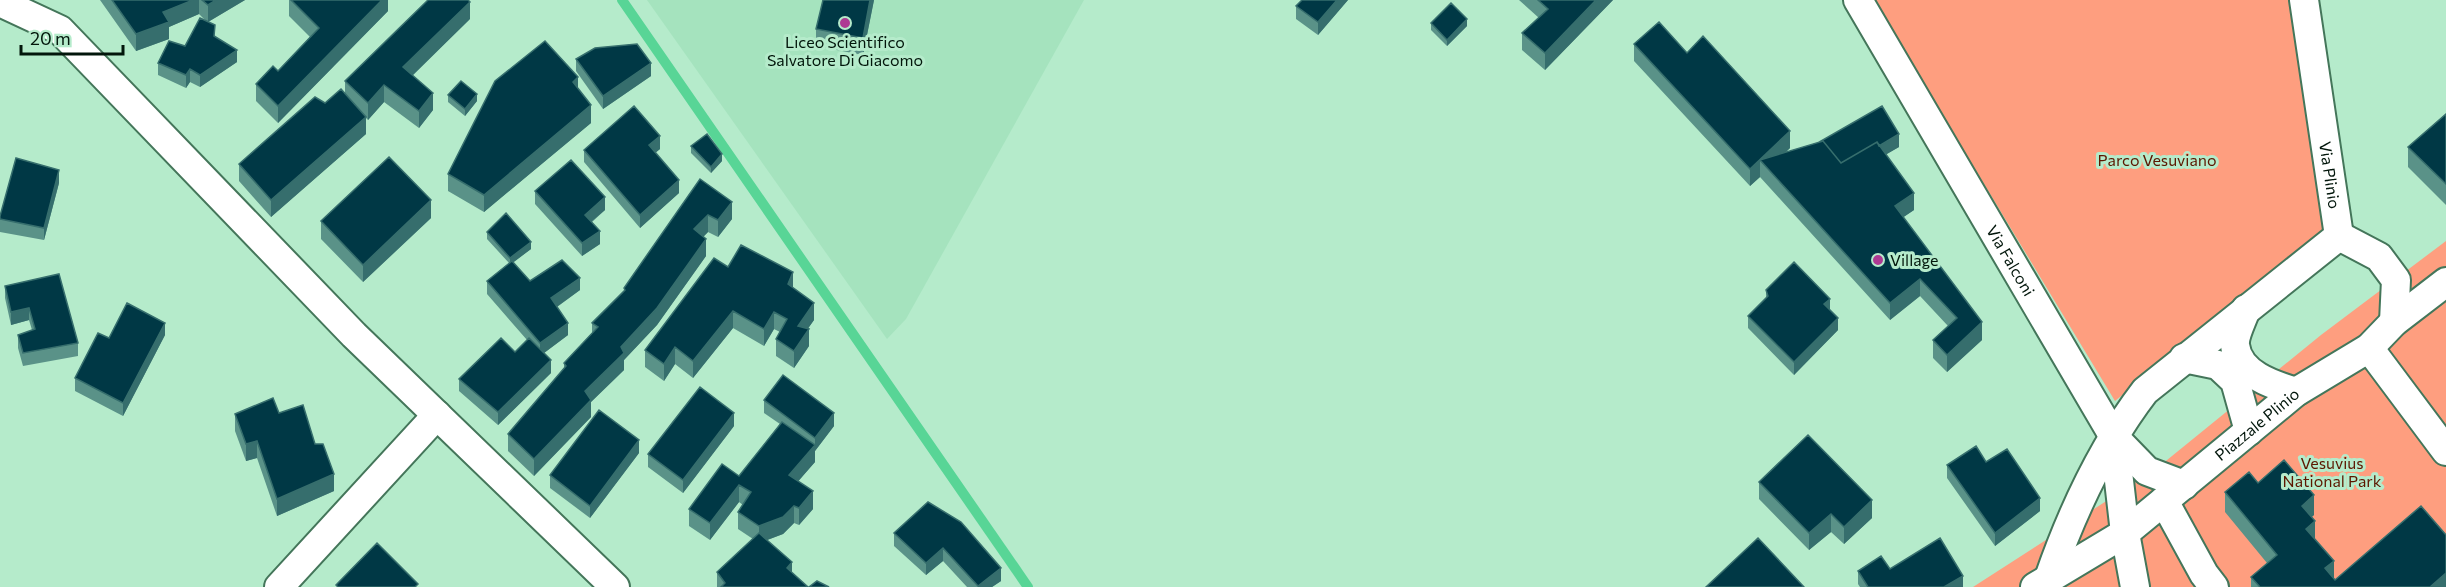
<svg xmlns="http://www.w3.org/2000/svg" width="2446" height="587" viewBox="0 0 2446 587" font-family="Commissioner,sans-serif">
<rect width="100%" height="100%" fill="#b5ebcb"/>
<path fill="#a5e3be" d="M647,0H1084L906,319L887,339Z"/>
<path fill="#fe9e7f" d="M1873,0H2297L2330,228L2115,401Z
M2446,241V587H1973L2156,469L2321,335Z"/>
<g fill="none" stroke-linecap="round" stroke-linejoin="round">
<path stroke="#58d596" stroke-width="10" d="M622,0L1028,587"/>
<g stroke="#44765a" stroke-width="32">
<g id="street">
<path id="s1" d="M1858,0L2114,437L2125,533L2135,587"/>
<path id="s2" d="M2304,0L2339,236"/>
<path d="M0,2L60,30L354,335L615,587"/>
<path d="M2339,236L2379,257L2396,280L2394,322"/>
<path d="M2246,309C2243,319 2234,335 2235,345C2238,374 2273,385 2296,392"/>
<path d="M2369,348L2446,451"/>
<path d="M2184,358L2218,365L2235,381L2249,431"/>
<path d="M2114,437L2147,471L2184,485"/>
<path d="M2164,501L2204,574L2214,587"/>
<path d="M2049,578C2072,512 2102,447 2145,391L2339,236"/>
<path d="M279,587L437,415"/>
<path id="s3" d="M2035,587L2125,533L2296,392L2369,348L2394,322L2446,282"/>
</g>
</g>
<use href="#street" stroke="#fff" stroke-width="28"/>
</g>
<path fill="#5a9288" d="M100,0H245L208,22L215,36L237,62L200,87L190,82L186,88L158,75V63L185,46L207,22L199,14L169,27V39L136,51Z
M289,0H388V11L278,123L256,101V84L278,71L310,37L289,16Z
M874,0L863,55L816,46V29Z
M1302,0H1348L1318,35L1296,19V6Z
M1519,0H1613L1545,70L1522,50V33L1539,18Z
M470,19L412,75L433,110L419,128L384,102L368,120L366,118V134L271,217L239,181V164L325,103L345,94V81Z
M1431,23L1467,26L1447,46L1431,30Z
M1634,44L1687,53L1790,148L1786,152L1899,147L1886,154L1914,210L1903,217L1982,340L1947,372L1933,358V340L1948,326L1920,296L1890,320L1760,177L1750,186L1634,61Z
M576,59L651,76L603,109L576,71Z
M578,89L591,123L484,212L448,191V174Z
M448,95L477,101L465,116L448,102Z
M2446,114V205L2408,167V147Z
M691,146L722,161L711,173L691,153Z
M660,149L655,153L679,193L640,228L584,162V150Z
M700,179L732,219L718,237L708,232L703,237L706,256L657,325L624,360V370L591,402V417L534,476L508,451V434L564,368V363L592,333V323L624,291V288Z
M59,183L44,240L0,232V216Z
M535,191L605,210L592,222L600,244L582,256L535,204Z
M431,218L363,282L321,239V221Z
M487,232L531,249L513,262L530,281L580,290L557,307L568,335L544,353L551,373L498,425L459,391V379L515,352L527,340L487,294V281L509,263L487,239Z
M728,267L793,288L814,320L808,328L809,346L794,368L776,356V339L780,332L774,329L764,346L733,328L693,378L675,364L664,381L645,367V350Z
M5,286L78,343V356L23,366L18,348V335L32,330L29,320L11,325L5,298Z
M1766,290L1830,310L1838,330L1794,375L1748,328V316L1766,299Z
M165,335L123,416L75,391V378L109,338Z
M764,400L834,426L815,451V462L798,481L813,509L799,525L794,523L783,534L767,540L792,573L808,587H717V572L753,539L738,529V512L743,505L739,502L710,540L689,526V509L739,476L780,424L764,413Z
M279,413L315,444L334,491L277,516L257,458L246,461L235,431V414Z
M734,426L683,493L648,467V454Z
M639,453L590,518L550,488V475Z
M1986,462L2040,511L1995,546L1947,478V465Z
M1759,482L1872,518L1844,544L1831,532L1809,550L1759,499Z
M2258,483L2314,515L2311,517L2315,539L2335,580L2446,587H2251V577L2267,563L2225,512V492Z
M928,502L1001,581L992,587H967L943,561L926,575L894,546V533Z
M1890,569L1963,587H1860L1858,584V571Z"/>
<path fill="#366e6d" d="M193,0H199V14L169,27V39L136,51V34L163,12Z
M216,0H245L208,22V5Z
M382,0H388V11L278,123V106Z
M870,0H874L863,55V38Z
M1337,0H1348L1318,35V22Z
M1596,0H1613L1545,70V53Z
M470,2V19L403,85V67Z
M1467,19V26L1447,46V40Z
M237,50V62L200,87V75Z
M651,63V76L603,109V96Z
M190,69V82L186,88V75Z
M578,77V94L573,82Z
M384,85V102L368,120V103Z
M433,93V110L419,128V111Z
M477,94V101L465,116V109Z
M591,105V123L484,212V195Z
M366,117V134L271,217V200Z
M1790,131V148L1768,169L1760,160Z
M1899,134V147L1841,181V168Z
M660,136V149L649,158V145Z
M722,154V161L711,173V167Z
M1760,160V177L1750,186V169Z
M59,170V183L44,240V228Z
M679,180V193L640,228V215Z
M1914,193V210L1895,223V206Z
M605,197V210L585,227V215Z
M431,200V218L363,282V265Z
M732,202V219L718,237V220Z
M708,215V232L694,246V229Z
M600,231V244L582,256V243Z
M706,239V256L657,325L624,360V370L591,402V417L534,476V459L585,391Z
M531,242V249L510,265V258Z
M793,272V289L788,284Z
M580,278V290L551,311V298Z
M1920,279V296L1890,320V303Z
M1830,299V311L1824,304Z
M814,303V320L798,343V326Z
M29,308V320L11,325V312Z
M733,311V328L693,378V361Z
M774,312V329L764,346V329Z
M1838,318V330L1794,375V362Z
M1982,322V340L1947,372V355Z
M165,323V335L123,416V403Z
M568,323V335L540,356V343Z
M809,329V346L794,368V351Z
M675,347V364L664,381V364Z
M551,360V373L498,425V412Z
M734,413V426L683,493V480Z
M834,413V426L815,451V462L789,492V475L815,445V438Z
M639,440V453L590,518V506Z
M257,441V458L246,461V444Z
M334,474V491L277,516V499Z
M739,485V502L710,540V523Z
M813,491V509L799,525V508Z
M2314,495V515L2302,526V506Z
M2040,498V511L1995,546V533Z
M1872,500V518L1844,544V527Z
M794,506V523L783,534L759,543V526Z
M1831,514V532L1809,550V533Z
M2315,521V541L2306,529Z
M943,548V561L926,575V563Z
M2334,561V581L2325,568Z
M792,562V580L787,568Z
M1001,568V581L992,587H978V586Z
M2446,573V587H2430Z
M1963,576V587H1944Z"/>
<path fill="#003845" stroke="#366e6d" stroke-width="1.5" d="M112,0H193L163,12L169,22L136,34Z
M202,0H216L208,5Z
M291,0H382L278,106L256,84L273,66L278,71L319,28Z
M428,0H468L470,2L403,67L433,93L419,111L384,85L368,103L345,81Z
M823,0H870L863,38L816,29Z
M1302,0H1337L1318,22L1296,6Z
M1538,0H1596L1545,53L1522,33L1548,9Z
M1451,3L1467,19L1447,40L1431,23Z
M200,18L215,25L214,36L237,50L200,75L190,69L186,75L158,63L169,41L185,46Z
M1659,22L1687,53L1703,36L1790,131L1750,169L1634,44Z
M545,41L578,77L573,82L591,105L484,195L448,174L495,81Z
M637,44L651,63L603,96L576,59L595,48Z
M461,81L477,94L465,109L448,95Z
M341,89L366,117L271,200L239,164L315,97L325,103Z
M634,106L660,136L649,145L679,180L640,215L584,150Z
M1882,106L1899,134L1879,146L1877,142L1841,163L1823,141H1821Z
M2446,114V184L2408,147Z
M707,134L722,154L711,167L691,146Z
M1823,141L1841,163L1877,142L1914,193L1895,206L1982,322L1947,355L1933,340L1957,318L1920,279L1890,303L1760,160Z
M389,157L431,200L363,265L321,221Z
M16,158L59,170L44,228L0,219V216Z
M571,160L605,197L585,215L600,231L582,243L535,191Z
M700,179L732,202L718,220L708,215L694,229L706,239L657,308L621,347L624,353L585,391L591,400L534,459L508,434L566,366L564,363L598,327L592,323L625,290L624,288Z
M506,213L531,242L510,258L487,232Z
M741,245L793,272L788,284L814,303L798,326L809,329L794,351L776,339L787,319L774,312L764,329L733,311L693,361L675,347L664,364L645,350L714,258L728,267Z
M562,260L580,278L551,298L568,323L540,343L487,281L512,261L530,281Z
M1794,262L1830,299L1824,304L1838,318L1794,362L1748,316L1768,296L1766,290Z
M59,274L78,343L23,353L18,335L35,329L29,308L11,312L5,286Z
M127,303L165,323L123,403L75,378L98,333L109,338Z
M501,338L515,352L529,338L551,360L498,412L459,379Z
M783,375L834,413L815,438L764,400Z
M700,387L734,413L683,480L648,454Z
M273,398L279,413L303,405L315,444H323L334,474L277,499L257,441L246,444L235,414Z
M599,410L639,440L590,506L550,475Z
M782,422L815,445L789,475L813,491L799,508L794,506L783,517L759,526L738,512L751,492L739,485L710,523L689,509L722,464L739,476Z
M1808,435L1872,500L1844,527L1831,514L1809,533L1759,482Z
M1976,446L1986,462L2007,449L2040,498L1995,533L1947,465Z
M2284,460L2314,495L2302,506L2315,521L2306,529L2334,561L2325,568L2335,580L2421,506L2446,535V573L2430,587H2260L2251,577L2277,555L2225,492L2249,472L2258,483Z
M928,502L961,522L1001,568L978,586L943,548L926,563L894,533Z
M759,533L792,562L787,568L808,587H721L725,583L717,572Z
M1758,538L1804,587H1706Z
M1940,538L1963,576L1944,587H1868L1858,571L1881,556L1890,569Z
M377,543L418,584L415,587H338L336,585Z
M817,581L829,587H809Z"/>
<g fill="#ae3a93" stroke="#b5ebcb" stroke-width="2">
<circle cx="845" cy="23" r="6"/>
<circle cx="1878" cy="260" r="6"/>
</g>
<g text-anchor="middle" stroke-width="6" stroke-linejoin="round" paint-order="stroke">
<g font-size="16" fill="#02160b" stroke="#b5ebcb">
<text x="845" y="48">Liceo Scientifico<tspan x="845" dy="18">Salvatore Di Giacomo</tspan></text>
<text x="1890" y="266" text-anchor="start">Village</text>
</g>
<g font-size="16" fill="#5c1700" stroke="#b5ebcb">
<text x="2157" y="166">Parco Vesuviano</text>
<text x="2332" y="469">Vesuvius<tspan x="2332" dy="18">National Park</tspan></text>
</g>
<g font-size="16" fill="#02160b" stroke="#b5ebcb">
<text dy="6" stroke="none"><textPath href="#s2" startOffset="177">Via Plinio</textPath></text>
<text dy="6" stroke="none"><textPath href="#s1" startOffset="302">Via Falconi</textPath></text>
<text dy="6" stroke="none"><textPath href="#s3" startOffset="276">Piazzale Plinio</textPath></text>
</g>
</g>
<path d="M21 45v9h102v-9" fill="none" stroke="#02160b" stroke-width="3"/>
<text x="30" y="45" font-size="18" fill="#02160b" stroke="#b5ebcb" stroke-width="4.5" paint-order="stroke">20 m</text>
</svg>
